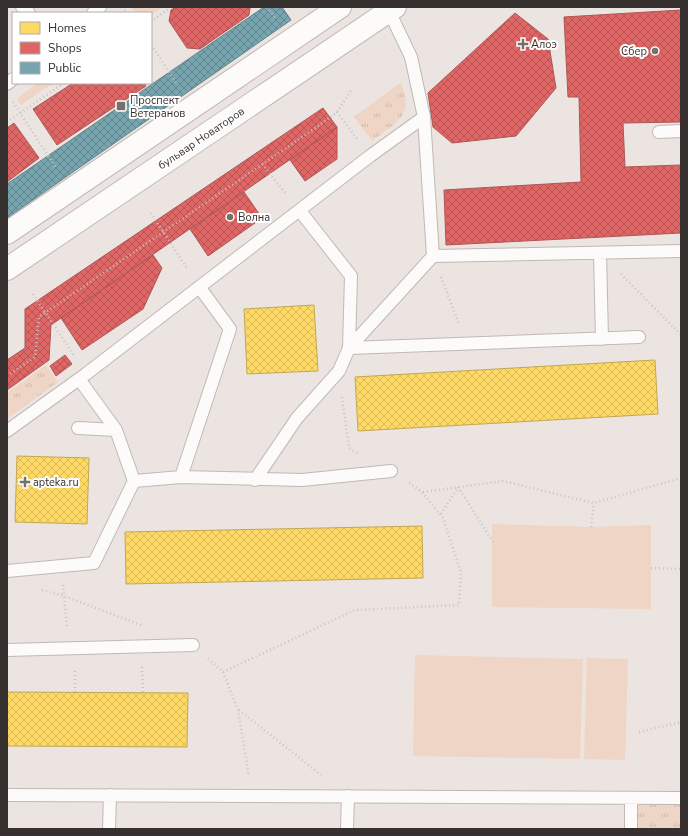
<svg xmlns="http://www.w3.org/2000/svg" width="688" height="836" viewBox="0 0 688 836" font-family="'Nunito Sans',sans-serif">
<defs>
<pattern id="grass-tufts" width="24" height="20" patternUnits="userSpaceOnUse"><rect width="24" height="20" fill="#efd5c5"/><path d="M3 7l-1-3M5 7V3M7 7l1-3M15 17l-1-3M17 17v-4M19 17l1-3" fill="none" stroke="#ceb7aa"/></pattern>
<pattern id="homes-cross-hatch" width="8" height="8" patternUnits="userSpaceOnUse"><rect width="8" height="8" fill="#ffd966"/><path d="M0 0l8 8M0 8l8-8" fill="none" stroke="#dbbb59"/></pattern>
<pattern id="shops-cross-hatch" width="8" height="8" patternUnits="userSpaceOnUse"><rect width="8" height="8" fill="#e06666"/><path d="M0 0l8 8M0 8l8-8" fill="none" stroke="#b65554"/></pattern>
<pattern id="public-cross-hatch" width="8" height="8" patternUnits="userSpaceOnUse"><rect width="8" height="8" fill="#76a5af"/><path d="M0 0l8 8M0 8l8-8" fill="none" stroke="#62878f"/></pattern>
</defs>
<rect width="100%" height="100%" fill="#ece4e0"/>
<path fill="url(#grass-tufts)" d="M131,7H163L151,15V13H136Z
M401,82C414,117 398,121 372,141L354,117Z
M37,83H53L21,105L17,99Z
M46,365L58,382L7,419V393Z
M631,798H681V829H631Z"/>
<path fill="#efd5c5" d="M492,524L591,527L651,525V609L492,607Z
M415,655L583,659L580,759L413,756Z
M587,658L628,659L625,760L584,759Z"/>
<path fill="url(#homes-cross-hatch)" stroke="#c3a755" d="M314,305L318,371L247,374L244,309Z
M655,360L658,414L358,431L355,377Z
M17,456L89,458L87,524L15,522Z
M422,526L423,578L126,584L125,532Z
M7,692L188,693L187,747L7,746Z"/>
<path fill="url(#shops-cross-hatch)" stroke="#ad5655" d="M176,7H250V8L249,15L200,49L187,48L169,21L171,10Z
M681,10V122L623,123L625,167L681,165V233L446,245L444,190L581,182L579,97H568L564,17Z
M515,13L548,39L556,88L516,136L452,143L433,127L428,93Z
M73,83H144L146,86L57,145L33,109Z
M323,108L337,127L51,325L49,360L7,390V360L25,348V309Z
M14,123L39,158L7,182V128Z
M337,127V159L305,181L290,160Z
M244,192L262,218L208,256L190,229Z
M153,255L162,268L143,309L82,350L61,318Z
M65,355L72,364L56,376L50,366Z"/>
<path fill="url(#public-cross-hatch)" stroke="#638288" d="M264,7H282L291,20L7,218V184Z"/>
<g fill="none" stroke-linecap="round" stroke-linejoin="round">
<g stroke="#bfb9b6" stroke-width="14">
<path id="service" d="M22,7L29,13
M93,13L100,7
M7,84L13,79
M424,117L433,256L349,348L639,337
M659,132L681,131
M600,253L602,339
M433,256L681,251
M79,379L116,430
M78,428L116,430L134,481
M7,431L86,374L370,156L424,117L411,57L389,11
M181,477L230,329L200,288
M255,480L297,418L339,371L349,348L351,276L300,211
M7,571L94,563L134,481L181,477L302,480L391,471
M7,650L193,645
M7,795L681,798
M109,829L110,795
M347,829L348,796
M631,829V798"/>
</g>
<g stroke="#bfb9b6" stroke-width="24">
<path id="tertiary" d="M7,233L340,7
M7,269L395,7"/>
</g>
<path stroke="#c7c5c3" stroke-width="2.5" stroke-dasharray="1 3" stroke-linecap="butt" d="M122,7L127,13
M267,7L275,18
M151,22L171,7
M151,45L178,85
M13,102L56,168
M337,112L358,140
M7,122L64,83
M262,164L287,195
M151,213L188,270
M621,274L681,335
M441,277L459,324
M33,294L75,357
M7,376L35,357L39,317L324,122L337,112L352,89
M342,397L349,448L357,453
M423,492L503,481L594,503L681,478
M441,514L458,487L493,542
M591,527L594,503
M651,568L681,569
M63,585L67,628
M42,590L64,596L141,625
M208,659L223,672L238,710L249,776
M142,667L143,692
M223,672L355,610L459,605L461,573L443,518L422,492L408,482
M75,692V669
M239,710L321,775
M639,732L681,722"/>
<use href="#service" stroke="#fcfbfa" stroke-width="12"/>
<use href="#tertiary" stroke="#fcfbfa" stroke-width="22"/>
</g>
<g fill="#76706c" stroke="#fff" stroke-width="1.5">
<path d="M521 38h4v4h4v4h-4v4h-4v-4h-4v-4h4z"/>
<circle cx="655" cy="51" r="4"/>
<rect x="116" y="101" width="10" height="10" rx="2"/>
<circle cx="230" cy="217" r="4"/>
<path d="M23 476h4v4h4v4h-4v4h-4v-4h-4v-4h4z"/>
</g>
<g text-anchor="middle" stroke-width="4" stroke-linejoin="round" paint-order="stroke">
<g font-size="11" fill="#36312e" stroke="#fff" text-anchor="start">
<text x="531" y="48">Алоэ</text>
<text x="647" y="55" text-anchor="end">Сбер</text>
<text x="130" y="104">Проспект<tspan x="130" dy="13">Ветеранов</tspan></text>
<text x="238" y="221">Волна</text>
<text x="33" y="486">apteka.ru</text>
</g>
<g font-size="11" fill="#36312e" stroke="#fff">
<text transform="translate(201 138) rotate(-34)" y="4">бульвар Новаторов</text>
</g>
</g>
<rect width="688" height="836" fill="none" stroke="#36312e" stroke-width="16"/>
<rect x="12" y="12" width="140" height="72" fill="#ffffff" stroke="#afadab"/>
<rect x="20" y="22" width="20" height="12" fill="#ffd966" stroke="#afadab"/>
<text x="48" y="32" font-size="12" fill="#36312e">Homes</text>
<rect x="20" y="42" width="20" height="12" fill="#e06666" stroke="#afadab"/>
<text x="48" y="52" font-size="12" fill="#36312e">Shops</text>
<rect x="20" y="62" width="20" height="12" fill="#76a5af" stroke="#afadab"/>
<text x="48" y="72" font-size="12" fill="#36312e">Public</text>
</svg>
